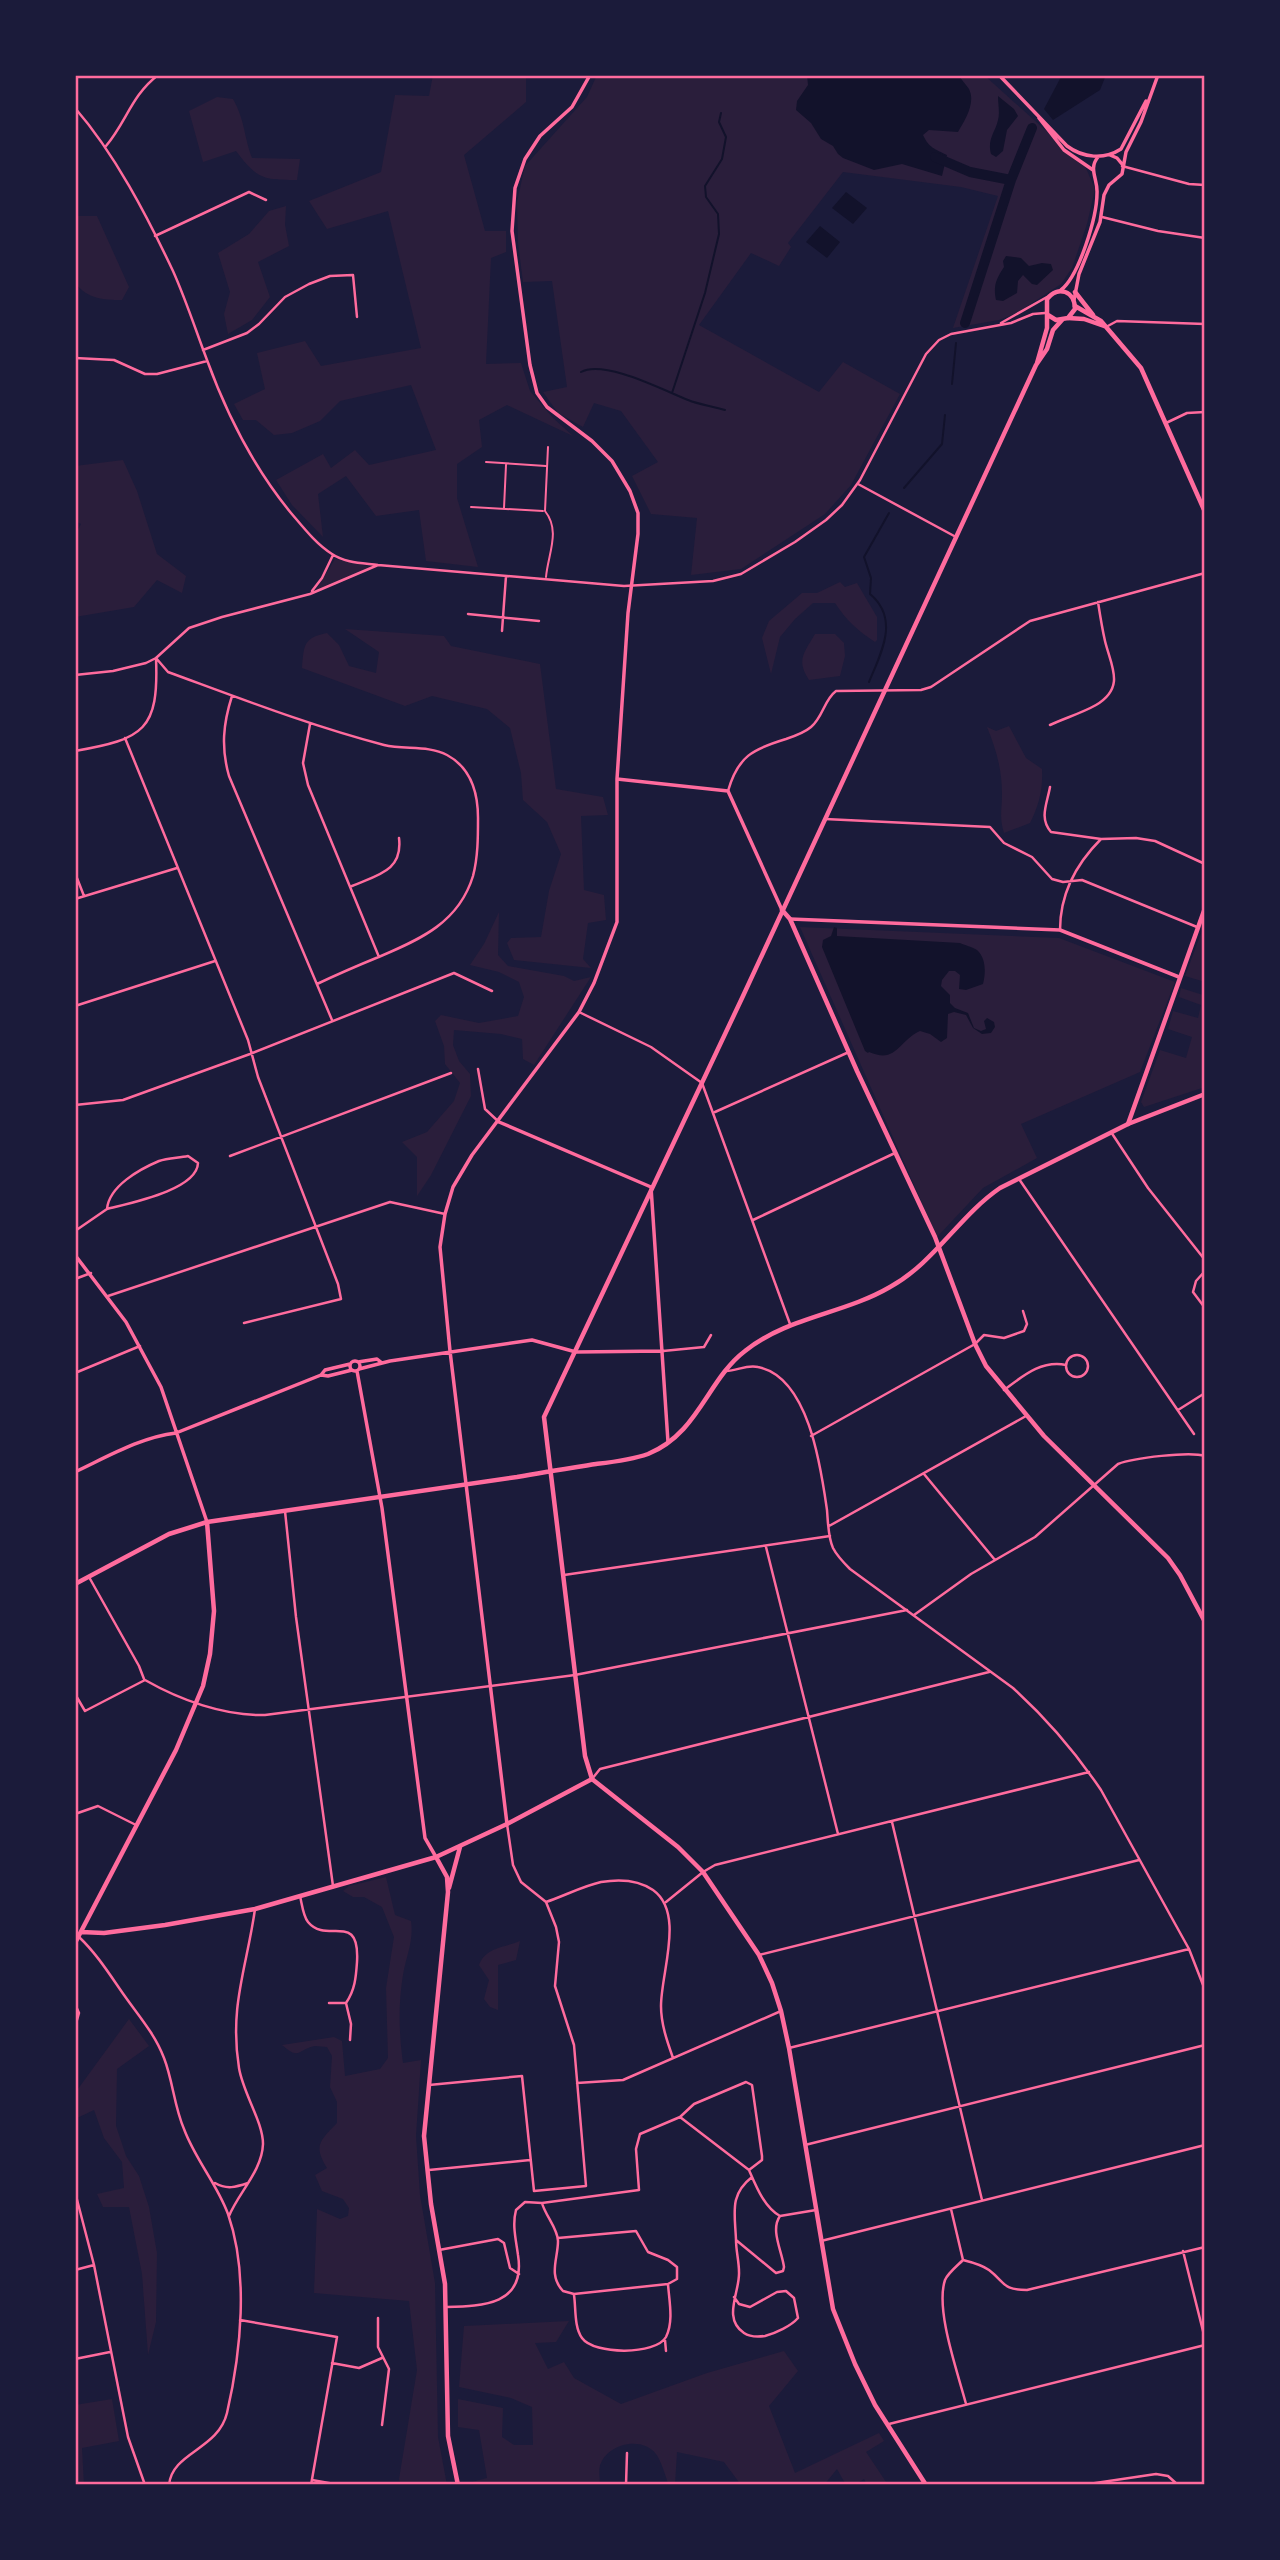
<svg xmlns="http://www.w3.org/2000/svg" width="1280" height="2560" viewBox="0 0 1280 2560" font-family="'Noto Sans',sans-serif">
<rect width="100%" height="100%" fill="#1b1b3a"/>
<path fill="#2a1e3b" d="M433,75H526V102L464,155L485,231H506V252L491,258L486,364L521,363L530,391L553,418L573,436L507,405L479,420L482,447L457,464V498L478,567L426,561L419,510L376,516L346,476L318,494L323,537L292,505L276,480L323,454L331,468L355,450L369,465L436,450L411,385L340,401L320,421L292,433L274,435L256,420H243L234,404L265,389L257,353L305,341L321,366L421,348L388,211L327,229L309,201L381,172L395,95L429,96Z
M597,75H984L1085,166L1095,189L1087,224L1072,268L1061,284L1017,313L999,320L953,328L998,196L961,187L843,172L788,243L791,247L779,266L751,253L699,325L819,392L843,362L900,394L851,485L825,514L741,569L691,575L697,518L651,514L632,476L658,462L621,411L594,403L583,427L558,413L543,392L567,387L552,281L523,282L518,243L517,202L525,166L587,97Z
M217,97L233,99C245,120 244,137 252,158L300,159L297,180C263,180 257,179 236,151L203,162L189,111Z
M286,206L285,225L289,246L258,262L270,297L252,320L228,334L224,314L230,292L218,253L249,234L269,211Z
M75,214L77,216H97L129,287L122,300C103,300 88,299 75,283Z
M123,460L137,491L157,554L186,576L182,593L157,580L134,607L75,617V535L81,524L75,521V466Z
M335,559L372,567L316,590Z
M840,582L845,587L857,583L877,617V640L875,642C858,631 846,620 835,603H813L795,619L780,637L771,674L762,638L769,621L802,593H817Z
M345,629L444,636L451,646L540,664L556,789L603,797L608,815L581,816L584,890L604,895L606,920L588,923L583,959L591,968L514,960L507,943L511,938L541,937L549,891L561,854L547,822L523,800L521,773L510,728L487,709L432,696L405,706L302,668C304,645 303,638 327,633L339,645L349,666L376,673L379,652Z
M815,634H835L844,643L845,656L840,676L809,680C796,660 804,653 815,634Z
M1009,726L1026,758L1042,769C1043,790 1039,805 1030,823L1004,833C999,817 1002,810 1002,794C1002,769 996,749 987,727L996,731Z
M499,912L498,955L508,966L564,976L574,981L591,977L534,1065L523,1059L522,1039L501,1034L454,1030L453,1045L459,1061L470,1074L471,1096L431,1175L417,1196V1157L402,1142L427,1132L454,1101L460,1083L445,1064L444,1046L435,1021L441,1015L479,1023L518,1016L524,997L519,982L499,972L470,965L484,944Z
M1205,923V982L1185,976Z
M800,927L1059,938L1175,982L1140,1072L1021,1124L1037,1158L983,1188L937,1237Z
M1181,988L1203,995L1205,988V1087L1144,1107L1141,1102L1160,1050L1186,1058L1192,1037L1168,1029L1173,1011L1198,1018L1201,1005L1179,997Z
M386,1877L395,1915L411,1921C414,1941 406,1956 403,1975C398,2005 399,2033 403,2063L421,2060L416,2136L420,2195L435,2283L438,2437L447,2485H401L399,2479L417,2370L409,2301L314,2293L317,2209L340,2219L348,2216L349,2208L343,2199L322,2191L315,2175L327,2168C313,2145 320,2141 337,2123V2102L330,2087L332,2056L327,2047C323,2047 319,2046 315,2046C298,2049 300,2061 282,2045L334,2037L342,2041L345,2076L380,2069L388,2058L386,1988L394,1937L382,1907L364,1897H353L343,1891L349,1886Z
M520,1941L516,1960L498,1965V2010L490,2007L484,1999L489,1980L479,1965C486,1947 504,1948 520,1941Z
M129,2019L149,2046L117,2069L116,2126L126,2156L139,2176L149,2207L157,2253L156,2322L148,2355L142,2274L129,2207H103L97,2194L124,2188L122,2162L104,2138L94,2110L75,2119V2093Z
M569,2321L556,2342L535,2343L548,2369L564,2362L574,2378L621,2404L707,2373L784,2351L798,2371L769,2406L795,2473L879,2433L884,2441L866,2452L888,2485H867L864,2479L854,2485H846L837,2469L824,2485H741L724,2462L677,2452L675,2485H669C665,2476 662,2462 656,2454C643,2436 609,2443 601,2463C598,2468 600,2478 600,2485H473L472,2482L487,2478L479,2430L458,2427V2399L503,2408L502,2437L514,2445H533L532,2407L511,2398L459,2387L464,2326Z
M112,2399L119,2441L82,2448L84,2485H75V2405Z"/>
<path fill="#12122b" d="M807,75H959C961,80 966,84 969,89C976,103 965,120 958,132L929,130L923,135C929,148 935,149 947,155L942,176L902,164L874,170L843,158L838,154L833,146L821,139L811,123L796,110L797,101L808,85Z
M1062,75H1106L1100,90L1053,120L1044,109Z
M998,96L1014,109L1018,116L1007,130L1003,151L996,157L991,154C987,139 995,133 998,120C1000,113 998,104 998,96Z
M846,192L867,208L853,224L832,208Z
M820,226L840,242L827,258L806,242Z
M1006,256L1021,258L1029,266L1042,263L1051,264L1053,270L1037,285L1032,284L1023,275L1018,281L1017,293L1003,301L996,300C993,286 996,279 1004,267L1003,261Z
M834,927L837,928V936L960,943C964,945 973,947 977,950C986,958 986,973 983,984L966,990L959,989L960,975L955,971H949L942,980L941,986L950,995V1003L955,1008L968,1013L974,1028L981,1031L986,1029L984,1021L987,1018L994,1022L995,1027L991,1033L982,1034L973,1028L966,1015L954,1012L948,1014L947,1038L941,1042L930,1034L920,1031C898,1041 897,1064 869,1052L868,1053L865,1051L822,947L823,940L831,936Z"/>
<g fill="none" stroke-linecap="round" stroke-linejoin="round">
<path stroke="#12122b" stroke-width="2" d="M581,372C604,359 665,391 688,400C700,405 713,406 725,410
M952,384L956,343
M672,393L705,293L719,234L718,214L706,197L705,186L722,159L726,137L719,122L721,113
M904,488L942,444L945,415
M869,682C881,653 900,619 870,594L871,578L864,557L889,513"/>
<path stroke="#12122b" stroke-width="10" d="M935,157L970,172L1011,180
M965,323L1011,180L1032,128"/>
<path stroke="#ff6b9d" stroke-width="2" d="M486,462L546,466
M471,507L543,511
M504,508L506,465
M546,577C548,554 561,531 545,511L548,447"/>
<path stroke="#ff6b9d" stroke-width="2.5" d="M75,108C115,154 147,216 173,271C186,300 196,331 207,360C227,415 254,468 291,513C303,527 316,544 332,554C345,563 363,563 378,565L624,586L713,581L741,574L795,542L826,520L842,505L860,480L926,354L939,340L951,334L1011,323L1033,314L1045,313
M106,146C127,121 131,96 158,75
M1122,166L1189,184L1205,185
M1102,217L1158,231L1205,238
M155,236L249,192L266,200
M1001,323L1047,297
M1106,327L1117,321L1205,324
M203,350L247,333L259,324L285,297L309,284L330,276L353,275L357,317
M75,358L114,360L145,374H157L207,361
M1166,423L1187,413L1205,412
M858,484L956,537
M312,591L322,578L333,555
M468,614L539,621
M502,631L506,576
M156,658L168,672C239,698 311,726 384,745C405,750 428,745 447,755C471,768 478,792 478,818C478,837 478,857 473,876C459,922 421,939 381,956C359,965 338,974 317,984
M75,675L113,671L146,663L156,658L189,628L222,617L310,594L378,565
M232,696C223,724 221,748 229,776L332,1020
M310,724L303,763L308,785L379,957
M1050,725C1065,718 1082,713 1096,705C1126,687 1111,666 1105,641C1102,628 1100,615 1098,602
M125,738L248,1040L258,1077L338,1284L341,1299L244,1323
M75,751C144,739 159,730 156,658
M1050,787C1047,804 1039,818 1051,832L1101,839L1136,838L1155,841L1205,864
M728,791C738,756 753,749 786,739C795,736 804,733 811,727C823,717 824,700 836,691L921,690L931,687L1030,621L1205,573
M825,819L990,827L1004,843L1032,857L1052,879L1063,882L1082,880L1197,927
M75,873L84,896
M352,886C377,875 403,871 399,838
M75,899L177,868
M1060,930C1060,893 1076,864 1101,839
M75,1006L215,961
M579,1012L651,1047L702,1083L790,1324
M478,1069L485,1109L499,1122
M75,1105L123,1100L250,1054L454,973L492,991
M715,1112L849,1052
M1111,1132L1148,1188L1205,1260
M188,1156L198,1163C197,1190 130,1203 107,1209C109,1186 140,1169 159,1161C168,1158 179,1158 188,1156Z
M230,1156L451,1073
M1019,1179L1194,1434
M753,1220L895,1153
M75,1231L107,1209
M1205,1271L1196,1281L1193,1292L1205,1308
M75,1279L91,1273
M108,1296L390,1202L445,1214
M663,1351L704,1347L711,1335
M1066 1366a11 11 0 1 1 22 0a11 11 0 1 1-22 0Z
M726,1371C737,1371 747,1364 758,1367C809,1377 821,1468 827,1510C828,1522 828,1537 833,1548C837,1556 843,1562 850,1569L1013,1688C1046,1718 1076,1753 1101,1790L1189,1949L1205,1990
M75,1373L140,1346
M1004,1390C1023,1376 1041,1360 1066,1365
M1178,1410L1205,1393
M811,1436L975,1344L984,1335L1004,1338L1024,1331L1027,1324L1023,1311
M924,1474L995,1560
M285,1511L296,1617L333,1886
M829,1526L1026,1416
M766,1547L838,1834
M564,1575L830,1536
M89,1577L139,1666L144,1679
M914,1615L971,1574L1035,1537L1118,1464C1133,1458 1190,1451 1205,1456
M145,1680C180,1700 224,1716 265,1715L575,1675L907,1610
M75,1694L85,1711L145,1680
M592,1779L600,1769L989,1672
M75,1814L98,1806L136,1825
M892,1822L982,2200
M300,1896C302,1904 303,1916 308,1922C327,1945 360,1910 357,1962C356,1977 355,1990 346,2003
M546,1902C564,1896 583,1886 601,1882C619,1879 637,1879 653,1890C685,1913 661,1972 661,2006C661,2024 667,2041 673,2058
M666,1902L703,1872L715,1865L1089,1772
M79,1937C97,1954 110,1975 124,1995C138,2015 155,2034 164,2058C173,2081 174,2106 184,2129C195,2159 217,2184 228,2214C249,2274 241,2352 227,2413C218,2450 172,2452 169,2485
M759,1955L1139,1860
M329,2003H346
M346,2003L351,2024L350,2040
M75,2004L79,2013L75,2027
M789,2048L1189,1949
M577,2083L623,2080L781,2011
M429,2085L522,2076L534,2191L586,2186L574,2045L555,1986L559,1942L556,1927L546,1902L521,1882L513,1865L507,1824
M680,2117L749,2170
M805,2145L1205,2045
M429,2170L530,2160
M752,2177C729,2195 735,2213 736,2240L776,2273L783,2271L784,2267C782,2251 770,2230 780,2216
M215,2183C227,2190 236,2187 248,2183
M75,2192L94,2265L128,2437L145,2485
M951,2209L963,2260C971,2262 982,2265 989,2270C1006,2283 1002,2290 1027,2290L1205,2247
M229,2216C239,2192 262,2171 263,2144C263,2122 243,2093 239,2068C229,2006 247,1967 255,1909
M558,2238L636,2231L648,2252L668,2260L677,2267V2279L668,2284L574,2294L563,2291C548,2275 558,2259 558,2241C558,2229 545,2215 542,2203L639,2190L636,2149L640,2134L680,2117L694,2104L746,2082L752,2085L762,2156V2160L749,2170C756,2186 764,2207 780,2216L816,2210
M821,2241L1205,2145
M439,2250L498,2239L504,2243L510,2268L519,2274
M1183,2251L1205,2339
M963,2260C957,2266 948,2273 945,2280C935,2310 958,2373 966,2404
M75,2270L94,2265
M574,2295C576,2308 574,2327 582,2338C594,2355 656,2355 666,2337C674,2321 669,2300 668,2284
M734,2297L739,2304L750,2307L777,2292L786,2291L794,2298L798,2318C791,2326 776,2333 765,2336C758,2337 750,2337 744,2333C722,2318 740,2292 739,2272C739,2261 736,2251 736,2240
M446,2307C483,2306 526,2305 518,2255C516,2240 512,2225 516,2210L525,2202L542,2203
M378,2318V2347L389,2369L382,2425
M240,2320L337,2337L311,2485
M665,2340L666,2351
M75,2359L110,2352
M332,2363L359,2368L382,2358
M889,2424L1205,2345
M312,2480L340,2485
M626,2485L627,2453
M1082,2485L1156,2474L1168,2476L1178,2485"/>
<path stroke="#ff6b9d" stroke-width="3.5" d="M999,75L1067,146C1083,158 1104,160 1121,149L1146,101
M1039,118L1064,150L1093,170
M1110,155L1117,158L1122,164
M1061,290C1079,276 1097,217 1097,193C1098,179 1088,169 1098,157
M1074,300L1079,274L1100,222L1104,195L1109,185L1122,174L1126,152L1141,122L1158,75
M617,779L728,791L782,910
M790,919L989,927
M989,927L1060,930L1179,977
M499,1122L651,1187L668,1442
M75,1255L126,1322L161,1387L207,1522
M350 1366a5 5 0 1 1 10 0a5 5 0 1 1-10 0Z
M358,1362L377,1359L382,1363
M359,1369L390,1361L532,1340L576,1352L663,1351
M357,1371L382,1508L425,1838L436,1857
M321,1375L328,1376L352,1370
M75,1472C107,1457 141,1437 176,1433L321,1375L325,1370L350,1364
M507,1824L450,1351L440,1247L445,1214L453,1187L472,1155L579,1012L594,983L617,922V779L628,613L638,534V513L630,491L612,461L592,441L547,407L537,393L530,365L512,231L515,188L525,159L540,136L572,107L590,75"/>
<path stroke="#ff6b9d" stroke-width="4.5" d="M1075,292L1093,315
M1075,306L1101,321L1141,368L1205,512
M1068,318L1084,319L1104,326
M782,910L790,919L857,1071L935,1237L975,1344L986,1366L1044,1436L1168,1558L1180,1575L1205,1622
M1128,1124L1205,908
M436,1857L447,1877L448,1892L424,2136L431,2204L445,2284L448,2436L458,2485
M449,1888L460,1847
M81,1932L104,1933L165,1925L255,1909L436,1857L507,1824L592,1779
M75,1943L176,1750L203,1686L210,1654L214,1611L207,1522"/>
<path stroke="#ff6b9d" stroke-width="4.5" d="M1037,363L1047,328V299C1058,285 1075,291 1075,309L1068,318L1056,320L1048,315
M75,1584L169,1534L207,1522C311,1507 414,1492 517,1477C543,1472 570,1468 596,1464C613,1462 631,1460 648,1454C699,1433 707,1380 745,1351C787,1317 844,1314 890,1287C934,1263 959,1216 1000,1188L1128,1124L1205,1094
M926,2485L875,2405L855,2364L833,2309L789,2048L781,2011L772,1983L759,1955L703,1872L678,1847L592,1779L585,1756L544,1417L743,996L1036,365L1047,349L1053,330L1062,320"/>
</g>
<rect width="1280" height="2560" fill="none" stroke="#1b1b3a" stroke-width="154"/>
<rect x="77" y="77" width="1126" height="2406" fill="none" stroke="#ff6b9d" stroke-width="2.5"/>
</svg>
